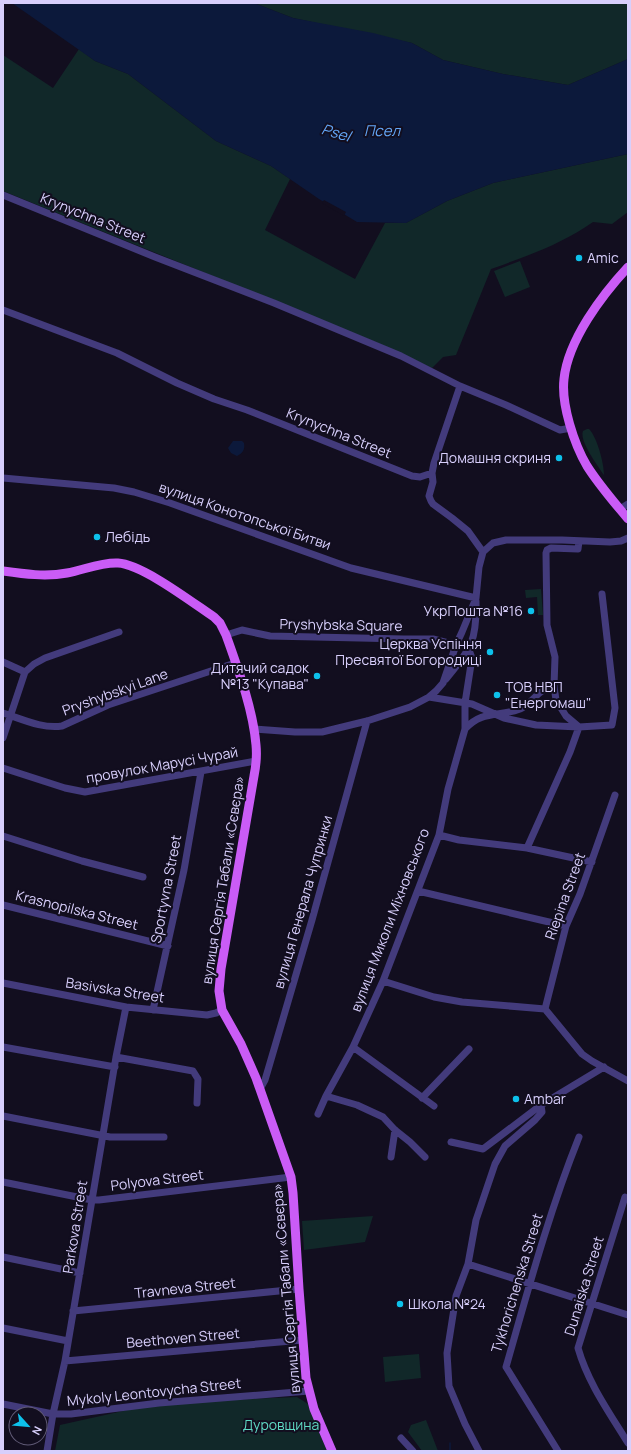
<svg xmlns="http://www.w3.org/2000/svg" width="631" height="1454" viewBox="0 0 631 1454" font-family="Manrope,sans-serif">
<rect width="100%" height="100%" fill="#120e1f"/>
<path fill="#112829" d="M254,3H628V59L568,85L503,74L443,60L412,43L293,18Z
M79,49L95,61L128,74L216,141L271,166L290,179L265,230L355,279L385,223H406L447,201L493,183L628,154V212L612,224L593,222C562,244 527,256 491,269L456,355L443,357L432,368L378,343L3,191V55L53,88Z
M520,261L530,287L505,297L494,271Z
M587,429H589C597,437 604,463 604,475C598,466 579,441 583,431Z
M541,589L543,615H538L537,597L526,598L525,590Z
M373,1216L365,1242L304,1250L302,1221Z
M419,1354L421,1378L385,1382L383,1357Z
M297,1397L308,1404L327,1451H55L60,1425L132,1409L205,1401Z
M426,1420L438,1451H422L408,1432L411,1425Z"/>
<path fill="#0c193b" d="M12,3H254L293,18L373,33L412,43L443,60L503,74L568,85L628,59V154L493,183L447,201L406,223L357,222L319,199L271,166L216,141L128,74L95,61Z
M233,441H242L244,443C245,450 243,453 237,456L231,453L228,448Z"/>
<path fill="#120e1f" d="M324,200L346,212L344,216L322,203Z"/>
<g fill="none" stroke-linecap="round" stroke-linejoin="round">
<path stroke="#0c193b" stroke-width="1.5" d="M450,1451V1443"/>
<path stroke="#433b7c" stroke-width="7" d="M3,195L155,257L274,303L401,356L460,386L506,405L560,430L571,428
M3,310L117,353L177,383L214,399L247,410L412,476L420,477L432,473
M460,386L434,463L432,473L433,482L429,496L431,501L433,504L452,518L468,531L483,552
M3,478L114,488L134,492L170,503L351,568L476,598
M620,509L628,504
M226,635L242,630L270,636L404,639H433L456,645
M3,662L25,672L34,664L45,658L119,632
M446,679C471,648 477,642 476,601
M429,697L472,704L504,718L536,725L579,727L612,725L615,708L602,594
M3,713C22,719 42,729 62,726L108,705L235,663
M254,729L295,732H322L367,721L410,707L429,697L436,691L443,683L456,645L462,632L476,598L479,567L483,552L493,543L506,540H562L610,542L621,541L628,538
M465,729C482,710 499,717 520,709C529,705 534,697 542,691C546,689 550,687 554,686
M3,738L25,672
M3,768L65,788L85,792L256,761
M439,835L459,840L527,848L592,862
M3,836L82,861L143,877
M527,848L570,752L579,727L566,716L556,700L554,686L555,657L547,625L546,553L547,550L551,548L578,549L579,541
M418,891L566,926
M3,905L168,946
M383,981L434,997L462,1002L545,1009
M3,983L126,1007L207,1015L216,1013L222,1010
M545,1009L566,926L580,894L615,795
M545,1009L582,1054L592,1061L628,1081
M153,1010L184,870L201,772
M3,1047L115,1067
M353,1047L434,1106
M116,1057L193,1071L198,1079L197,1103
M260,1089L265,1080L312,920L367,721
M326,1096L357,1105L383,1117L395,1130L410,1142L425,1157
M422,1098L469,1049
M318,1114L326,1096L353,1047L383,981L439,835L448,789L465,729V703L472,658L469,650
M3,1116L110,1137H164
M451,1142L483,1149L541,1105L604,1067
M391,1157L395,1130
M3,1182L92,1200H99L291,1177
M625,1197L578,1348C588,1383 609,1412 628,1443
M3,1257L80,1273
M468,1264L628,1315
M73,1311L299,1289
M3,1328L68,1341
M65,1361L303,1340
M3,1404L53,1414H71L159,1403L309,1391
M401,1438L413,1451
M47,1451L53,1414L65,1361L116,1057L126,1007
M479,1451L465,1424L449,1386L447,1353L456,1296L468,1264L476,1220L495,1164L505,1146L535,1120L542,1112L541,1105
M558,1451L506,1367C528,1290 549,1212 579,1137"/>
<path stroke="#ca5cf6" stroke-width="9" d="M628,267C602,295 568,340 564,379C561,404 574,444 587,466C599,485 614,502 628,519
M3,571C24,574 46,577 67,573C84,570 101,562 118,563C142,564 193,603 214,617L220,623L226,635C238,669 253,709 256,745C257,755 256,766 254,776L221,969L219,991L222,1010L241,1044L256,1078L291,1177L293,1193L299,1289L306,1378L314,1409L332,1451"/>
</g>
<g fill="#0dc1eb" stroke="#120e1f" stroke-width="1.5">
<circle cx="579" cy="258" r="4"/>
<circle cx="559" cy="458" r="4"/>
<circle cx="97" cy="537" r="4"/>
<circle cx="531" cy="611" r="4"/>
<circle cx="490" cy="652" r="4"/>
<circle cx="317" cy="676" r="4"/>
<circle cx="497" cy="695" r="4"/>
<circle cx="516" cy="1099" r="4"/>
<circle cx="400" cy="1304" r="4"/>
</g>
<g text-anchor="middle" stroke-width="4" stroke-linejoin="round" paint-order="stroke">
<g font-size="14" fill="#d8cffc" stroke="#120e1f">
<text transform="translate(93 218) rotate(22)" y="5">Krynychna Street</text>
<text transform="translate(339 433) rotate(22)" y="5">Krynychna Street</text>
<text transform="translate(245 516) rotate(19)" y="5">вулиця Конотопської Битви</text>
<text transform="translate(341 625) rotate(1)" y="5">Pryshybska Square</text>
<text transform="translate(115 692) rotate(-20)" y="5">Pryshybskyi Lane</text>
<text transform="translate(162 765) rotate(-10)" y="5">провулок Марусі Чурай</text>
<text transform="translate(223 880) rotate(-81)" y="5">вулиця Сергія Табали «Сєвєра»</text>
<text transform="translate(166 889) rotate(-79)" y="5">Sportyvna Street</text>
<text transform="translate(565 896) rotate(-70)" y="5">Riepina Street</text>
<text transform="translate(303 902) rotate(-74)" y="5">вулиця Генерала Чупринки</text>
<text transform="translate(77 910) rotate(14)" y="5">Krasnopilska Street</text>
<text transform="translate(390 920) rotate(-69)" y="5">вулиця Миколи Міхновського</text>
<text transform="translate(115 990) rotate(9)" y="5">Basivska Street</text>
<text transform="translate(157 1180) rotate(-7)" y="5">Polyova Street</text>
<text transform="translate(75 1227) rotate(-81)" y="5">Parkova Street</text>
<text transform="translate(517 1283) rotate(-73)" y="5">Tykhorichenska Street</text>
<text transform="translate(584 1286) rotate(-73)" y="5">Dunaiska Street</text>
<text transform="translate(185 1288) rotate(-6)" y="5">Travneva Street</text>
<text transform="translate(286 1288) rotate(-95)" y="5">вулиця Сергія Табали «Сєвєра»</text>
<text transform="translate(183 1338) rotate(-5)" y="5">Beethoven Street</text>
<text transform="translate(154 1392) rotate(-6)" y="5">Mykoly Leontovycha Street</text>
</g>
<g font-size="14" fill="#d8cffc" stroke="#120e1f" text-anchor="start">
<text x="587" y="263">Amic</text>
<text x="551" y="463" text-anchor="end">Домашня скриня</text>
<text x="105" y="542">Лебідь</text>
<text x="523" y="616" text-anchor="end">УкрПошта №16</text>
<text x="482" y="649" text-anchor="end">Церква Успіння<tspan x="482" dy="16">Пресвятої Богородиці</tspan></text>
<text x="309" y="673" text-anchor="end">Дитячий садок<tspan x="309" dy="16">№13 "Купава"</tspan></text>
<text x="505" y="692">ТОВ НВП<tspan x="505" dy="16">"Енергомаш"</tspan></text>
<text x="524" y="1104">Ambar</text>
<text x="408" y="1309">Школа №24</text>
</g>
<g font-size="14" fill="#5fd8c4" stroke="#120e1f">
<text x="281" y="1430">Дуровщина</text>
</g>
<g font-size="15" font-style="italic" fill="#63a5f6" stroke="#120e1f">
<text x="382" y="136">Псел</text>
<text transform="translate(336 133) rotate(16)" y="5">Psel</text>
</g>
</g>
<rect width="631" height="1454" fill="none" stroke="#d8cffc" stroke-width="8"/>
<g transform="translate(28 1426) rotate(117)"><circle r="19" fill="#120e1f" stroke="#615b77"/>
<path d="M0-3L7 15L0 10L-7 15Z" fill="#0dc1eb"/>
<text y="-6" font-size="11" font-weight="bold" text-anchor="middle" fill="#d8cffc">N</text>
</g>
</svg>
